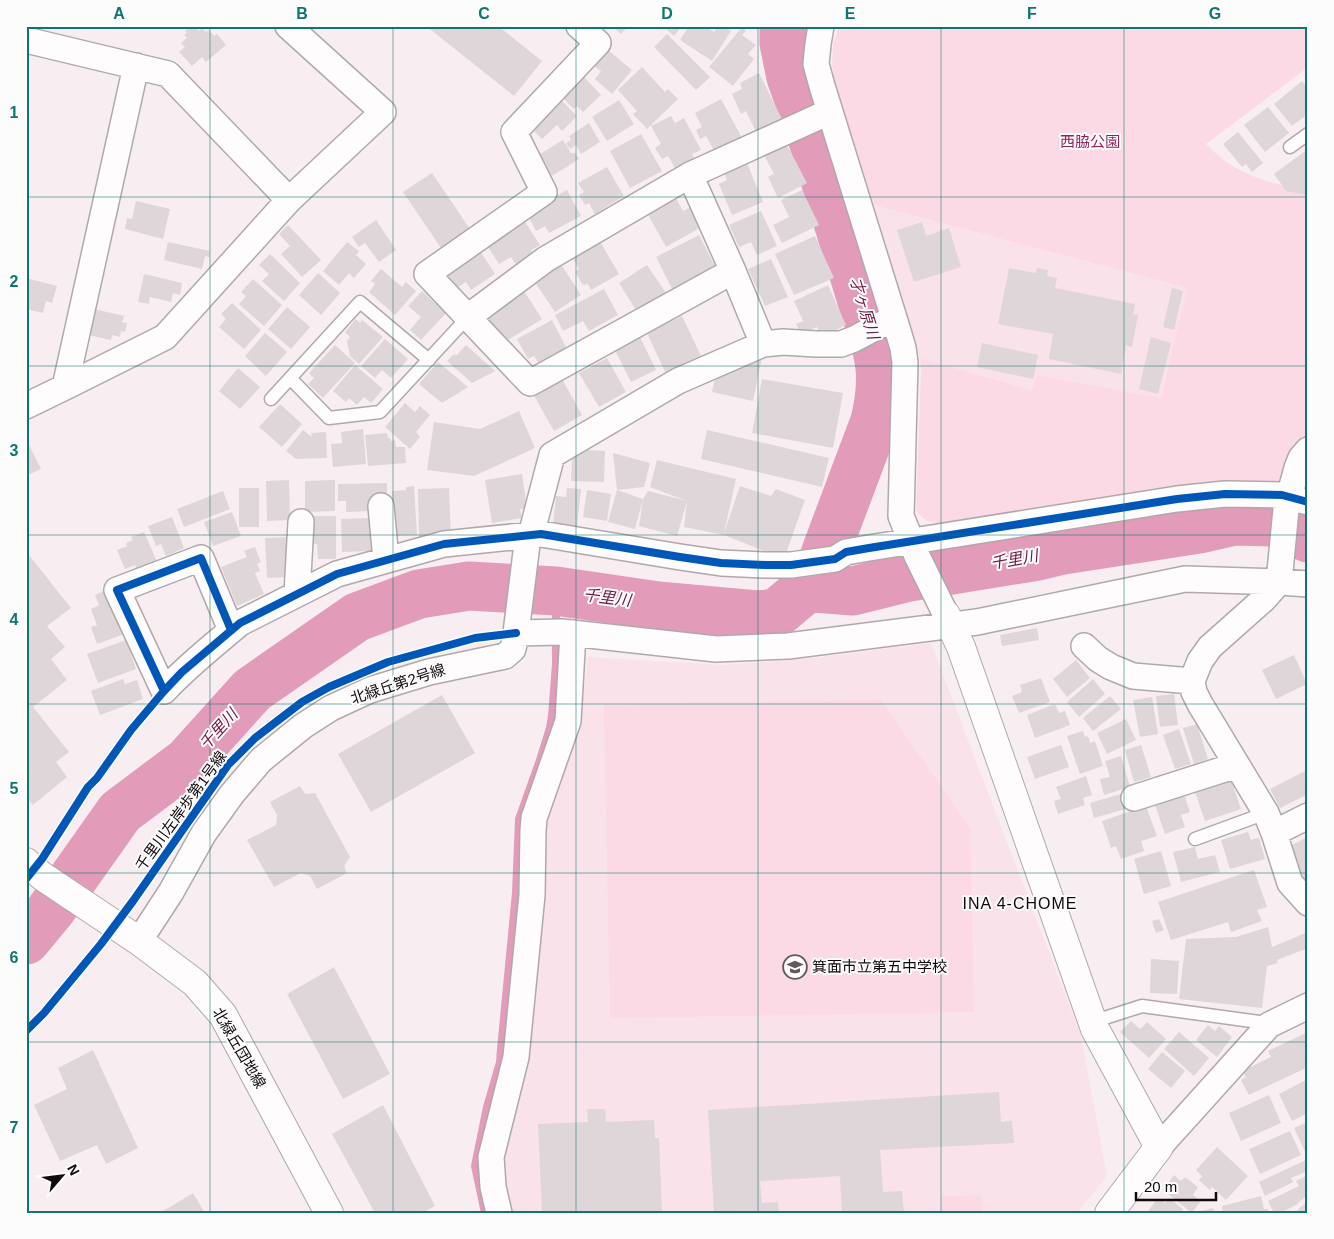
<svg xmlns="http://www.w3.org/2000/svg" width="1334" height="1239" viewBox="0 0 1334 1239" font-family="Helvetica,'Noto Sans JP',sans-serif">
<rect width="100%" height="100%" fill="#f8eef1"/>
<path fill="#f9e2ea" d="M874,205L1187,288L1161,398L1037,375L1033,390L920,358Z
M931,643L1081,1036L1107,1176L1077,1213H505L495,1166L545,815L579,728L588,657L723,665L815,658Z"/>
<path fill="#fbdae6" d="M839,26H1308V67L1206,144C1234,174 1268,184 1308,190V435L1294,451L1283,482L1200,483L1019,511L953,522L937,523L927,521L918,514L916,509L921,371L920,358L1032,390L1037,375L1161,398L1187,288L874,205L835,83L832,64L833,45Z
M881,700L970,828L974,1012L610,1018L604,705Z
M981,1195L982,1213H941V1196Z"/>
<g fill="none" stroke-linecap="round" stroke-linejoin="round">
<path stroke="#e29bb9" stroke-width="8" d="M485,1213L475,1166L487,1107L500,1062L501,1049L516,893L519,819L540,760L550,728L552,716L556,664V591"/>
<path stroke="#e29bb9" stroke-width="49" d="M786,26L784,31V43L791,77L811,134L867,317C881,356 885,379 875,421L827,549L814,588
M26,940L50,911L120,812L188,761L252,690L357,617L419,594L469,586L556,591L658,606L757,615L777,613L803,591L814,588L853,591L909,577L1038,556L1063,550L1199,529L1234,521L1275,522L1294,525L1301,530L1308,538"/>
</g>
<path fill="#dfd6d9" d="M191,26H195L199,31L202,28L206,32L209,30L214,36L217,34L226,45L206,62L202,57L192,66L179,52L185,47L181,43L187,38L184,35L187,33L185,31Z
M426,26H498L542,61L514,96Z
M612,26H628L621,34Z
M663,26H682L674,36Z
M689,26H705L714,32L718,26H724L731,31L712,61L680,40Z
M742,27L746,31L742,35L756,45L748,54L754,59L733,86L709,67Z
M667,34L710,77L696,90L654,47Z
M608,50L632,70L612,94L595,79L601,71L594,66Z
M642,67L665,92L668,89L678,99L647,129L633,114L637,111L618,90Z
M759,73L782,119L756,132L746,111L741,114L732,94L742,89L740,83Z
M584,77L601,95L583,112L577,106L574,109L563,98Z
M1302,81L1308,89V114L1292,126L1274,104Z
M557,96L577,116L562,131L557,125L542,139L528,125Z
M721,99L742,138L715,152L706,136L700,139L696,130L702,127L695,113Z
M619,100L634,124L607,141L592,117Z
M1268,107L1289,133L1265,152L1244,125Z
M671,116L675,123L684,118L701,150L692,154L694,158L675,168L668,156L662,159L655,148L661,144L651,126Z
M589,123L600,142L581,154L576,145L570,149L566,143L571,140L569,136Z
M1238,132L1263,163L1252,172L1246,164L1242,167L1223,144Z
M641,134L662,171L630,188L610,151Z
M563,140L571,153H575L579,159L552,176L540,154Z
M785,141L807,183L778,198L768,177L774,174L763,153Z
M1308,149V195L1286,191L1274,174Z
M747,163L763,202L732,215L719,184L727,180L724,172Z
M607,167L624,196L595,214L589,203L585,205L579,195L584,192L578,183Z
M432,173L470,229L441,248L403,192Z
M567,190L581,216L549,233L545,226L536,231L526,212Z
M802,190L819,225L782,243L773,225L789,217L781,200Z
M674,195L683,211L692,206L703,226L666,247L646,211Z
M136,201L170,209L163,239L125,229L127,218L132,219Z
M761,211L777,246L757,255L751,242L739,247L729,225Z
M522,217L540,245L531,250L534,255L517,266L511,257L499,264L484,241Z
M376,220L396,250L379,262L365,243L359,247L352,237Z
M922,222L926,236L949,228L961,267L914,282L897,230Z
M288,225L321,260L302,277L281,254L290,246L279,234Z
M699,235L717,270L674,293L656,257Z
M815,236L834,278L794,295L775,254Z
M598,238L619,274L591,290L588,284L583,285L575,272L579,269L571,255Z
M168,242L210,251L209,257L205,256L202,269L164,260Z
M347,242L359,251L356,255L366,264L354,278L349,273L339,285L323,271Z
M478,248L495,274L471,290L466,282L452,291L439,273Z
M270,254L300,283L284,301L262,281L269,274L259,265Z
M771,259L788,297L765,306L748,269Z
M560,263L581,295L555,312L534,281Z
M647,265L666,293L637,312L619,283Z
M1009,268L1036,273L1037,268L1048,270L1047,276L1057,278L1055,288L1135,304L1133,314L1138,315L1132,347L1126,345L1121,374L1049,359L1053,334L998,324Z
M381,269L402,287L406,282L416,291L395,315L369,292L375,284L371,281Z
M318,273L340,293L321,315L299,295Z
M144,274L182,283L180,295L173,293L171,302L150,297L149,304L138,302Z
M26,278L57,286L52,303L46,301L43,313L26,309Z
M253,279L282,305L264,326L239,304L246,296L241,292Z
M828,285L846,325L821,337L817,327L801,334L796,324L803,321L794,301Z
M1172,288L1183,291L1174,330L1163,327Z
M604,289L618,315L589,331L583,321L563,331L555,315Z
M422,291L446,313L421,340L410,330L421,317L408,306Z
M524,291L542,319L503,343L485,315Z
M232,303L261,330L244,349L219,327L226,319L221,314Z
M287,307L310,327L291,349L268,329Z
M94,309L124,316L122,322L127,323L125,332L121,331L120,337L112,335L111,340L88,335Z
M682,316L701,356L665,372L647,333Z
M356,319L360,323L362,320L383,337L359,364L350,356L347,341L350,337L345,332Z
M552,320L567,349L539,364L534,356L528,359L517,339Z
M265,333L287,352L266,376L245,356Z
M638,333L656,370L631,382L613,346Z
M1151,337L1171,343L1158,394L1139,389Z
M385,339L408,359L391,378L382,370L375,378L361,366Z
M982,343L1038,355L1033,379L977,367Z
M335,345L355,363L323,398L308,384L314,378L309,373Z
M466,345L495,371L472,383L447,361L454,354L456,356Z
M762,357L753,401L712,392L715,379Z
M607,358L626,392L599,407L579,373Z
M438,362L468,387L442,403L419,384Z
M355,365L383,389L371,403L364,397L357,405L349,398L346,402L333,391Z
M238,368L260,387L240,409L219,391Z
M562,379L582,415L554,431L533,394Z
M762,379L843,393L833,448L752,433Z
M405,403L415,412L420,406L430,415L416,432L420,437L410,449L385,427Z
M280,404L302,424L282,447L259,427Z
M519,411L535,448L474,476L427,470L434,422L480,429Z
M363,429L366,464L333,467L331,444L342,443L341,432Z
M303,430L312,437L311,433L326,432L327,458L296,459L286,451Z
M707,430L829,458L822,487L701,459Z
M387,433L388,438H390L391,441L395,440L396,447H405L406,463L368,466L365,435Z
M28,443L41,469L26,476V444Z
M586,450L605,451L604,482L571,481L572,459Z
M613,453L650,463L644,487L617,490Z
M657,460L736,479L724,533L740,486L771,496L776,489L805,500L784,559L724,535L684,527L687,501L650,487Z
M522,474L527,509H520L522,518L492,523L485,480Z
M289,480L290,520L267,521L266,481Z
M335,480V511L305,512V481Z
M387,483V497H372V511L346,512V501H338V484Z
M414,486L417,535L395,536L392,491L406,490V487Z
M239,488H259V527H239Z
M449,488L451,538L419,539L418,489Z
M567,488L581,489L577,527L553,525L556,496L566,497Z
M587,490L611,494L607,521L583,517Z
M617,490L643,499L648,491L687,501L677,536L639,526L643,499L635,529L608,522Z
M223,491L230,509L184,527L177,509Z
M232,512L241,536L213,546L204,522Z
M312,516H336V559H318L317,544H312Z
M172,517L184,548L166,556L161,544L156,546L148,526Z
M371,518L372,551L342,552L341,519Z
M144,532L158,564L138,573L135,565L125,569L117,550L127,546L126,543L133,540L131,537Z
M289,537L291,577L267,578L265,538Z
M255,547L261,562L257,564L260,571L255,573L264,594L237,606L221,567L247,557L244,551Z
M29,555L71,608L47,626L65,647L51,659L67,680L33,707L69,752L56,762L67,777L33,805L26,797V558Z
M106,590L127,633L97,644L91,627L97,625L91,609L99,605L95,595Z
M1037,628L1039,640L1002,646L1000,635Z
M126,640L136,669L98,683L87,654Z
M1294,655L1307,684L1276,699L1262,670Z
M1076,660L1090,678L1067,697L1053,679Z
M1041,678L1050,702L1019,713L1012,696L1022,692L1020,685Z
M123,679L125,684L137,680L143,699L100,715L91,691Z
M1093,679L1105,694L1079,717L1067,702Z
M1174,694L1178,725L1160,727L1156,696Z
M442,695L475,753L371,812L338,754Z
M1110,696L1121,709L1093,731L1083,718Z
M1152,697L1158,734L1140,737L1133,700Z
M1055,704L1059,713L1065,711L1070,725L1035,738L1027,715Z
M1126,719L1136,740L1107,754L1097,733Z
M1197,724L1208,759L1194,764L1183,728Z
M1179,729L1191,764L1175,769L1163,735Z
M1083,731L1085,737L1088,736L1090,743L1095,741L1103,766L1080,774L1067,736Z
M1061,745L1069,767L1035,779L1027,757Z
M1141,745L1151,777L1134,782L1125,750Z
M1121,756L1130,787L1104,795L1100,779L1110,777L1105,761Z
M1305,771L1308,777V794L1280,808L1270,789Z
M1086,776L1092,795L1083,798L1085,805L1058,814L1054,801L1061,799L1056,787Z
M1231,780L1241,809L1205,821L1195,792Z
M300,786L305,794L315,793L350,857L344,866L347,873L317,889L310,876L301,873L274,887L247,840L276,825L277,815L270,802Z
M1124,793L1129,808L1094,818L1090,803Z
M1184,794L1190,812L1181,815L1185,827L1165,834L1155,805Z
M1146,806L1157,836L1141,841L1144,851L1121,859L1116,846L1111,848L1102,821Z
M1248,832L1251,840L1259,838L1265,859L1230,869L1221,840Z
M1308,837V886L1288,847Z
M1195,847L1198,859L1215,855L1220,872L1181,882L1173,852Z
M1161,851L1171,886L1144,894L1134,859Z
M1254,870L1267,907L1257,910L1262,921L1231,932L1228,922L1171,940L1158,902Z
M1159,919L1164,930L1156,933L1152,921Z
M1268,927L1272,947L1308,932V948L1277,960L1278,963L1267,966L1262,1008L1179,999L1186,939L1236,937Z
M1151,959L1179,961L1177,994L1150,993Z
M334,967L390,1074L343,1099L287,994Z
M1131,1021L1140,1029L1147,1022L1166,1039L1149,1058L1120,1032Z
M1208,1025L1215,1031L1219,1026L1232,1037L1217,1057L1196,1040Z
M1179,1032L1209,1058L1194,1076L1164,1049Z
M1308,1032V1067L1249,1095L1241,1080L1246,1077L1242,1071L1271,1057L1268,1051Z
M93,1050L138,1148L106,1164L97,1145L60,1161L34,1105L67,1089L58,1068Z
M1162,1052L1185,1071L1171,1088L1148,1069Z
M1308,1079V1113L1292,1121L1279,1094Z
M999,1092L1001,1122L1012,1121L1014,1143L880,1150L883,1192L902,1191L904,1213H842L840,1176L760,1181L762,1203L778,1202L779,1213H714L708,1110Z
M1269,1095L1281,1123L1241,1141L1229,1113Z
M383,1105L435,1206L422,1213H375L332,1134Z
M587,1109H605L606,1122L654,1120L655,1138H659L662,1213H542L538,1124L588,1122Z
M1308,1122V1153L1306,1154L1294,1128Z
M1290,1131L1301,1155L1260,1174L1249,1149Z
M1217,1147L1248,1176L1226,1200L1212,1187L1210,1190L1199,1180L1202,1176L1196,1170Z
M1306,1160L1308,1165V1171L1291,1178L1293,1182L1265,1196L1259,1182Z
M1174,1175L1181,1181L1185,1177L1198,1187L1193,1195L1201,1201L1192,1213L1163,1190Z
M1308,1175V1190H1307L1308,1194L1296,1205L1280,1213H1274L1268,1201L1299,1186L1296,1181Z
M193,1193L205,1213H160Z
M1261,1196L1264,1209H1268L1269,1213H1223L1222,1206Z
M1158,1198L1165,1203L1169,1198L1183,1209L1180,1213H1148L1147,1212Z
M1308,1201V1213H1294Z
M1213,1208L1215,1213H1197V1212Z"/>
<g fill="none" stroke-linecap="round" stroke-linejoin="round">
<g stroke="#b1a8ab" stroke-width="15">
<path id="service" d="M1290,147L1308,134
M290,378L329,418L380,412L468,317
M271,399L360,302L429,360
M1195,839L1266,813
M1092,1022L1142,1006L1259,1022L1269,1025"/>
</g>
<g stroke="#b1a8ab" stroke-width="28">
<path id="minor" d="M579,26L598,43L514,132L544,192L427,274L530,383L733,271
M821,26L818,44L816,64L822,86L898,331L903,348L905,362L901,516L917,556L946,615
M26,40L168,74L289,200L383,112L288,26
M136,66L65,387L165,337L289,200
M690,175L829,112
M468,317L546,259L690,175L733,271L763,344
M26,406L65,387
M1308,450L1301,458L1297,468L1289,497L1286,509L1279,582L1264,599L1210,647L1200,661L1192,681L1194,692L1200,704L1266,813L1274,833L1290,883L1308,903
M381,506L386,560
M297,594L301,522
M231,630L201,558L117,590L164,691C187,666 214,645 240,623L337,574L444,544L541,534L680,557L721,563L765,565H791L835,559L846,552L869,548L1177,499L1225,494L1282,495L1308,502
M516,633L562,632L716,649L788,646L977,622L1185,579L1279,582L1308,584
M1084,646L1098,659L1111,667L1133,676L1192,681
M1134,798L1237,765
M1274,833L1308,816
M139,941L171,892L204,833L232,794L261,760L303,726L331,708L370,690L429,672L505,656L513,649L516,633L527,544L531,535L552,455L678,381L763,344L783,342L816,344H841L854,339L894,318
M1159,1147L1269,1025L1308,1006
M499,1213L493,1187L491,1157L516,1057L532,895L533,831L534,818L568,721L573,633"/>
</g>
<g stroke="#b1a8ab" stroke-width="30">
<path id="tertiary" d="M946,615L961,647L1095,1029L1159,1147L1109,1213
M26,862L42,876L139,941L195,983L223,1015L329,1213"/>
</g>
<use href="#service" stroke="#fefcfd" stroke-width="12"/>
<use href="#minor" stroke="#fefcfd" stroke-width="25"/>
<use href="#tertiary" stroke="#fefcfd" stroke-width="28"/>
<g stroke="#fcfcfc" stroke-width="11">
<path id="cycleway" d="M164,691L117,590L201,558L231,630
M26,879L42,859L88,787L97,778L131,730L164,691L182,672L240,623L337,574L444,544L541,534L680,557L721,563L765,565H791L835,559L846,552L869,548L1177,499L1225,494L1282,495L1308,502
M26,1031L44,1013L101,944L133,901L228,765L255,738L302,702L329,687L388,662L475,638L516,633"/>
</g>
<use href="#cycleway" stroke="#0057b8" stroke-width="8"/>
</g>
<path fill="none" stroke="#0f766e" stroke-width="1" stroke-opacity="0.55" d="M210,26V1213M393,26V1213M576,26V1213M758,26V1213M941,26V1213M1124,26V1213M26,197H1308M26,366H1308M26,535H1308M26,704H1308M26,873H1308M26,1042H1308"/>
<defs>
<g id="school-ring" transform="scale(1.25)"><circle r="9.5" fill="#fcfcfc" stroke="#62595c" stroke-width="1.5"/><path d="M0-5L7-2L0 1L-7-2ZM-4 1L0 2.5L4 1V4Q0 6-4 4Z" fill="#62595c"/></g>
</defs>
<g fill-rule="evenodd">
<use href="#school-ring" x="795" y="967"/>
</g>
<g text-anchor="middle" stroke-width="4" stroke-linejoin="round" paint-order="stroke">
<g font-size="15" fill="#94215d" stroke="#fcfcfc">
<text x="1090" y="147">西脇公園</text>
</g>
<g font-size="15" fill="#11090c" stroke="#fcfcfc">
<text transform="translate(398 684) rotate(-18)" y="5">北緑丘第2号線</text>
<text transform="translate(181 811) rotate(-54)" y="5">千里川左岸歩第1号線</text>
<text transform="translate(239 1048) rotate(60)" y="5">北緑丘団地線</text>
</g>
<g font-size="15" fill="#11090c" stroke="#fcfcfc" text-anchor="start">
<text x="812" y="972">箕面市立第五中学校</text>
</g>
<g font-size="16" font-style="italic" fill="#6f1845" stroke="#fcfcfc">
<text transform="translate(865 308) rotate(73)" y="6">才ヶ原川</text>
<text transform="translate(1014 559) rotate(-10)" y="6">千里川</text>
<text transform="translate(607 597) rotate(7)" y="6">千里川</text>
<text transform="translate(218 729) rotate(-48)" y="6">千里川</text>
</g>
<g font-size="16" letter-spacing="1" fill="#11090c" stroke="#fcfcfc">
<text x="1020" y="909">INA 4-CHOME</text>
</g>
</g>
<rect width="1334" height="1239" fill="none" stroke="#fcfcfc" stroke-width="55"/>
<g transform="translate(62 1176) rotate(62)" stroke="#fcfcfc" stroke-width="4" paint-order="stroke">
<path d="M0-4L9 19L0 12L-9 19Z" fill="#11090c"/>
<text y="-8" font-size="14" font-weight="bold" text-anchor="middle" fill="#11090c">N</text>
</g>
<path d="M1136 1192v8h80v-8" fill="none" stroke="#11090c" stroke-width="2.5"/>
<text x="1144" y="1192" font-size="15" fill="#11090c" stroke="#fcfcfc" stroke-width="4" paint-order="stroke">20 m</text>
<rect x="28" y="28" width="1278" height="1184" fill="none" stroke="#0f766e" stroke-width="2"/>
<g font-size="16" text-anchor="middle" font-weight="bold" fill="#0f766e">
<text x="119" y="19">A</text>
<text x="302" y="19">B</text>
<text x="484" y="19">C</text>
<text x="667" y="19">D</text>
<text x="850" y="19">E</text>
<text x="1032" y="19">F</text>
<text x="1215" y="19">G</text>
<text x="14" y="118">1</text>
<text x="14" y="287">2</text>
<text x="14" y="456">3</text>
<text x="14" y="625">4</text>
<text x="14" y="794">5</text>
<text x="14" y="963">6</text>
<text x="14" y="1133">7</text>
</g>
</svg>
